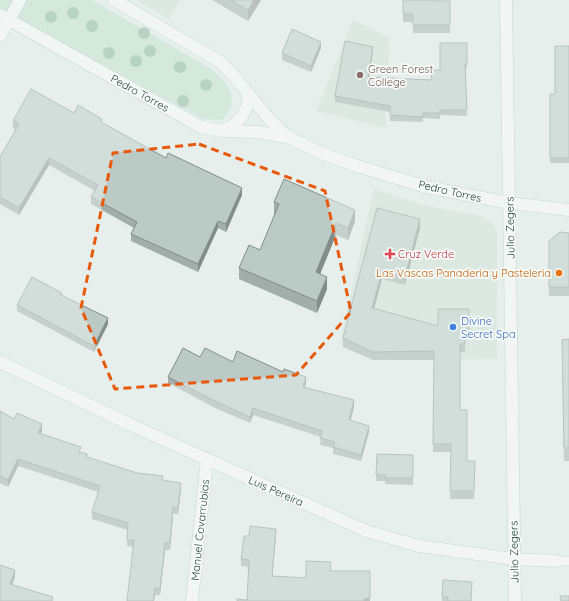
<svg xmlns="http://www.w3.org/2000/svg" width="569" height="601" viewBox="0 0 569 601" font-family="Quicksand,sans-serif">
<rect width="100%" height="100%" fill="#e6efeb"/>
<path fill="#d4dfda" d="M136,0H180L169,19Z
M353,20L390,38L385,128L316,111Z
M374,189L423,205L481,216L494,225L497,232V359L373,360L340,344Z"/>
<path fill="#bfe0c8" d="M0,0H92L211,69C222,78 236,91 231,107C230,111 225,116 222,120L203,119L23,22L0,8Z"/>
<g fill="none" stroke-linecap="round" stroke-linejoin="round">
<g stroke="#a8b8b2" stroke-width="10">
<path id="service" d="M556,561H569"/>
</g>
<g stroke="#a8b8b2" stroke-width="13">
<path id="minor" d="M114,0L219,61C245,84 260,114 287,136
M506,0L515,601
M0,15L201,127L221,131L259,132L290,138L321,153L354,165L426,187L510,203L569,210
M223,130C240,124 249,111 248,93
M0,362L129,424L366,531L419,546L514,559L556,561
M192,601L207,459"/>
</g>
<g stroke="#a4bbb3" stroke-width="13">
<path id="secondary" d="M0,36L20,0"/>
</g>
<use href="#service" stroke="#fff" stroke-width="9"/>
<use href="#minor" stroke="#fff" stroke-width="12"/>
<use href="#secondary" stroke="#fff" stroke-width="12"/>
</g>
<g fill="#80af93">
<circle cx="73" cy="13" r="6"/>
<circle cx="51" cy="17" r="6"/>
<circle cx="92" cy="26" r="6"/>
<circle cx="144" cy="33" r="6"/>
<circle cx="150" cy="51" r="6"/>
<circle cx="109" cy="53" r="6"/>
<circle cx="136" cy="61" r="6"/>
<circle cx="180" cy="67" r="6"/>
<circle cx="206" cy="85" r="6"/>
<circle cx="183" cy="101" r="6"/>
</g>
<path fill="#a1aea9" d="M212,0H261L248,21Z
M403,0L450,1V33H413V22H403Z
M467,43V69H465L467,116L440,115V119L423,118V122L390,121V112L335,102V96L373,52L369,77L431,80L440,70Z
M569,46V163H550V94H555Z
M321,48L311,72L282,60V53Z
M74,113L102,123L166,158L242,195L226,232L218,228L198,272L131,241V234L134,228L91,204V197L95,191L49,165L19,215L0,204V157L16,130L13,128V121Z
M274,202L355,221L348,240L336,235L320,274L327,289L317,313L239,279V268L260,250L275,214H274Z
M377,208L420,228L405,285L382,279L374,309L438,326L469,309V337H465V352H460V410L467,461H475L474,499H450L451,452H433L434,360H373L343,347V338Z
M569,233V296H549V241Z
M62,295L108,324L94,352L17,311V305Z
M569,339V461H564L562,340Z
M200,357L233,362L306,383L305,387L354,407L350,421L369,432L361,461L333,454V448L320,445L321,437L253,415L250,423L217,409L168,383V377Z
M0,411L14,419L42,431L40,434L81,452L87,458L137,473L163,481L181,489L178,514H173L170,550H165L160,595H155L133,547L127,546L128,530L92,519V512L98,492L18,466L8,487L0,483Z
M377,454L413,455V485L385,484V481H376Z
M276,535L272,576L306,578L331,571L370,601L247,600L249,567L241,566V559L249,536Z
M443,580L472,601H442Z"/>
<path fill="#838d89" d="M254,0H261L248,21V10Z
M321,42V48L311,72V66Z
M373,47V52L368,82V77Z
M49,158V165L19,215V208Z
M242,188V195L226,232V224Z
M355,210V221L348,240V228Z
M420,219V228L405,285V277Z
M218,221V228L198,272V264Z
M336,223V235L316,284V272Z
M382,271V279L372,316V308Z
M327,277V289L317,313V301Z
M108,318V324L94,352V346Z
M306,377V383L303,393V387Z
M354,400V407L349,427V420Z
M253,408V415L250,423V417Z
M42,424V431L38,440V433Z
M369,426V432L361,461V455Z
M18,459V466L8,487V480Z
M181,483V489L178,514V508Z
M173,507V514L170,550V543Z
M276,529V535L272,583V576Z
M165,543V550L160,595V589Z
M15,570V577L10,591V584Z
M155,588V595L154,601H153Z
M370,598V601H364V599Z"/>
<path fill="#bbcac4" stroke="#838d89" d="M231,0H254L248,10Z
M403,0H433V1H450V25H413V14H403Z
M292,29L321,42L311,66L282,53Z
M345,41L373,47L368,77L431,80L432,70H440V43H467V64H465L467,110H440V113H423V117L390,115V106L335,96Z
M555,46H569V158H550V94H555Z
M31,89L74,113L78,105L102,119L101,122L166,158L168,153L242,188L226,224L218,221L198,264L131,234L137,222L91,197L98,185L49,158L19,208L0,197V157L19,124L13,121Z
M284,179L355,210L348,228L336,223L316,272L327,277L317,301L239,268L249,245L260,250L279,204L274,202Z
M377,208L420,219L405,277L382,271L372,308L438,326V309H469V329H465V344H460V410H467V461H475L474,491H450L451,444H433L434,351L373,352L343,338Z
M560,232L569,233V287H549V241Z
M32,277L62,293L61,295L108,318L94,346L17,305Z
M569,339V448H564L562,340Z
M183,348L200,357L205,348L233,362L237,351L283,372L284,369L306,377L303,387L354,400L349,420L369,426L361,455L333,447L335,442L320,438L322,431L253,408L250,417L217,402L168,377Z
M0,411L14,419L17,413L42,424L38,433L81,447L79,452L87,454V457L137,473L163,476L162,480L181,483L178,508L173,507L170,543H165L160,589L155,588L153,601H127L134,540H127L128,523L92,512L100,486L18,459L8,480L0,476Z
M377,454L413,455V478H385V475H376Z
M250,526L276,529L272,576L306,578V561L331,562L330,571H370V598L364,599V601H237V599L247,600L249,560L241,559L244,536H249Z
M0,565L15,570L10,584L53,597L52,601H0Z
M443,580L472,582L471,601H448V597H442Z
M560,596H569V601H561Z"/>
<path d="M0 0H569V601H0ZM199,144L325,191L351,312L296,375L115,389L81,308L113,153Z" fill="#e6efeb" fill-opacity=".55" fill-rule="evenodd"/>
<path fill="none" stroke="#e8590c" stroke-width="3" stroke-dasharray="8 5" stroke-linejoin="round" d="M199,144L325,191L351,312L296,375L115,389L81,308L113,153Z"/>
<circle fill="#8d6e63" stroke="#f7fbf9" stroke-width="1.5" cx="360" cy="75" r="4"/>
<path fill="#e0444e" stroke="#f7fbf9" stroke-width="1.5" d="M388 248h4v4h4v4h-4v4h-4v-4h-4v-4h4z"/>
<circle fill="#e8710a" stroke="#f7fbf9" stroke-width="1.5" cx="559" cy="273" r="4"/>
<circle fill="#3f7fe0" stroke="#f7fbf9" stroke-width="1.5" cx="453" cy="327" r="4"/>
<g text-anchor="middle" stroke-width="3.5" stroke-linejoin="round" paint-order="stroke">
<g font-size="11" fill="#785e54" stroke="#f7fbf9" text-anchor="start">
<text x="368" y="73">Green Forest<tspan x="368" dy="13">College</tspan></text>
</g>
<g font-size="11" fill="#24423a" stroke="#f7fbf9">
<text transform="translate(140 93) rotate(29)" y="4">Pedro Torres</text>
<text transform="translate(450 191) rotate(13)" y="4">Pedro Torres</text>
<text transform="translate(510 228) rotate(-91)" y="4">Julio Zegers</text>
<text transform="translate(276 491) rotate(24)" y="4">Luis Pereira</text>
<text transform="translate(200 530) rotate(-84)" y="4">Manuel Covarrubias</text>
<text transform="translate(514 552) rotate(-91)" y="4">Julio Zegers</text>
</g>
<g font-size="11" fill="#be3a42" stroke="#f7fbf9" text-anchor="start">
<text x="398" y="258">Cruz Verde</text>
</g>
<g font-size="11" fill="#c56008" stroke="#f7fbf9" text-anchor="end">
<text x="551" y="277">Las Vascas Panaderia y Pasteleria</text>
</g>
<g font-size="11" fill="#366cbe" stroke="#f7fbf9" text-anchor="start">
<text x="461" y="325">Divine<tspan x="461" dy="13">Secret Spa</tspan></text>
</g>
</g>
</svg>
